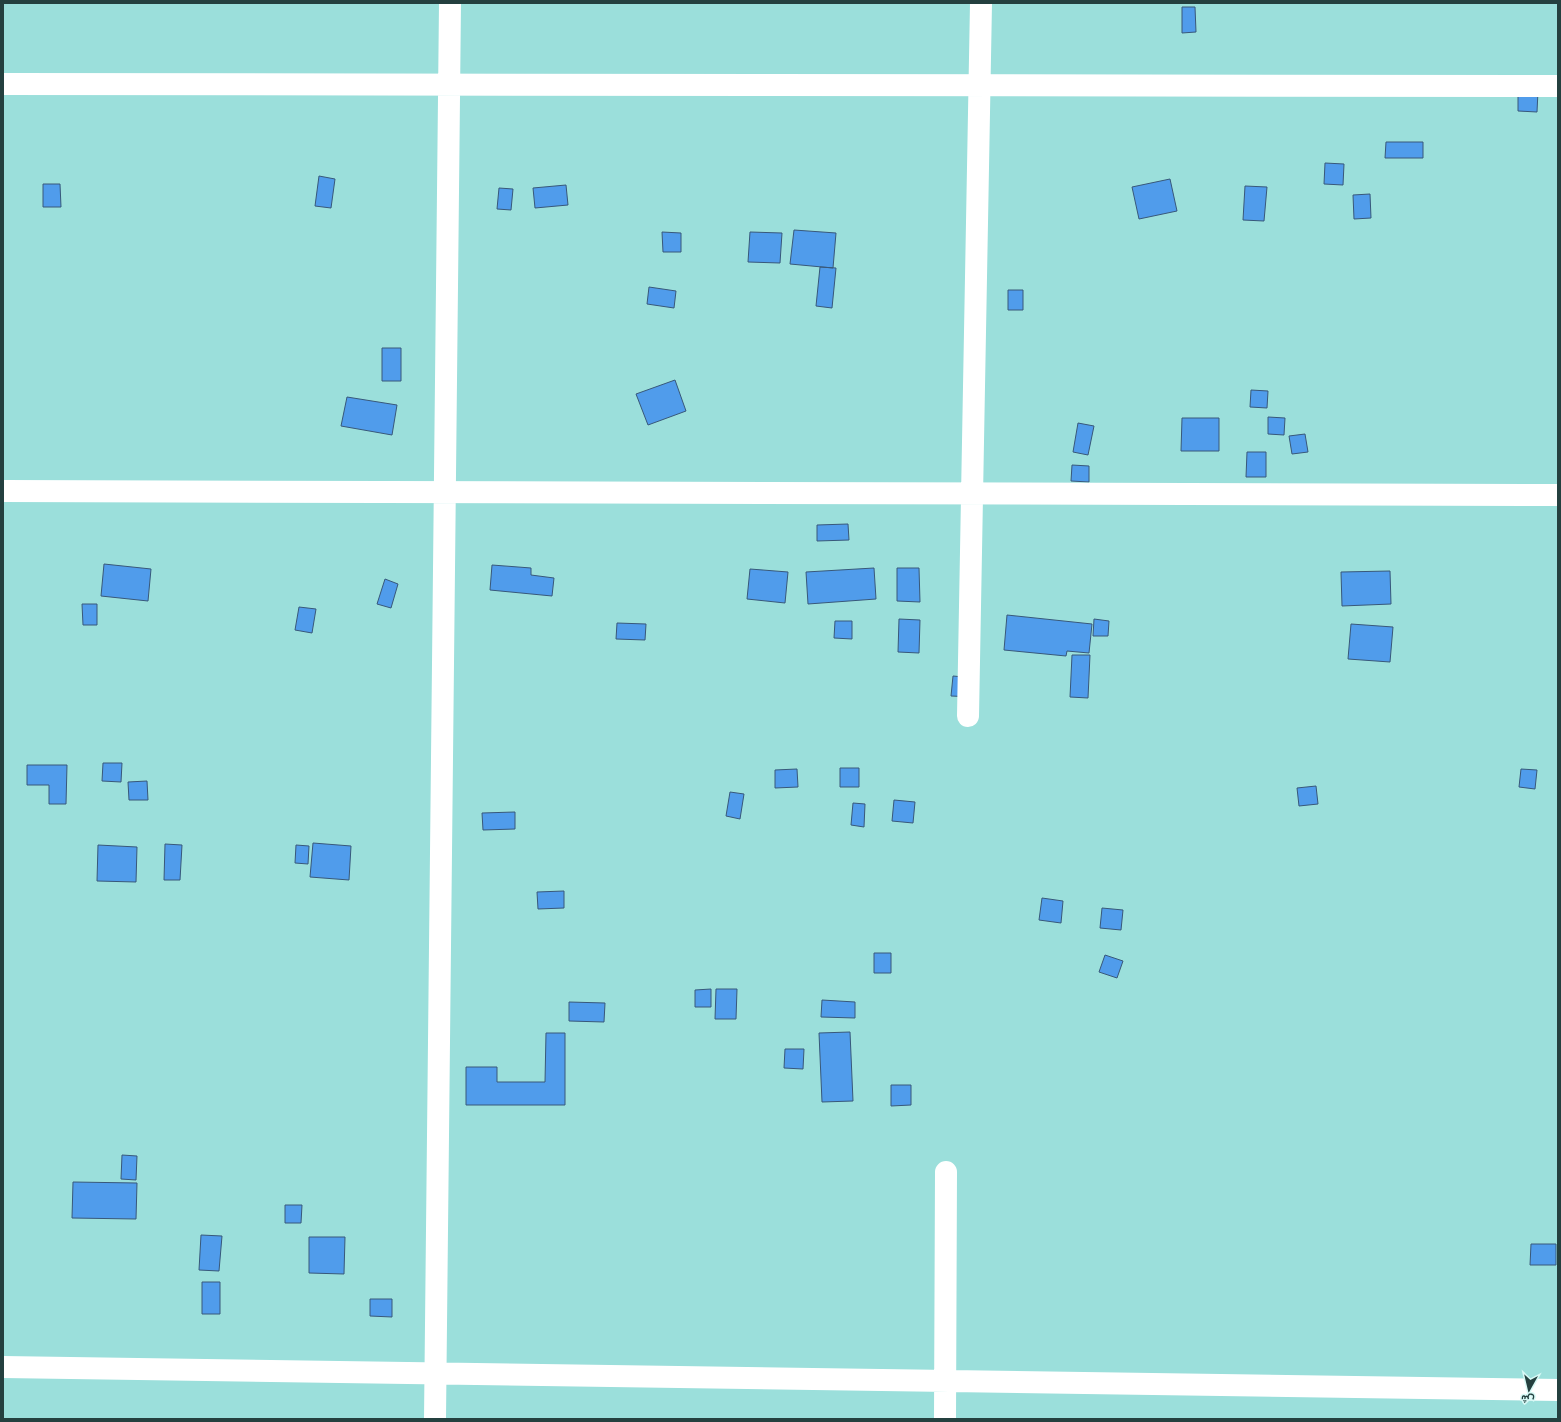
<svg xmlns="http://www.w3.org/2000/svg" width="1561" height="1422" viewBox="0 0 1561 1422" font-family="Figtree,Vazirmatn,sans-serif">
<rect width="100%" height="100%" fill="#9bdfdb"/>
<path fill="#509ceb" stroke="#38587a" d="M1182,7H1195L1196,32L1182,33Z
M1518,90L1538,91L1537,112L1518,111Z
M1386,142H1423V158H1385Z
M1325,163L1344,164L1343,185L1324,184Z
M319,176L335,179L331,208L315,206Z
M1170,179L1177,211L1139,219L1132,187Z
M43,184H60L61,207H43Z
M566,185L568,205L535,208L533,188Z
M1245,186L1267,187L1264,221L1243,220Z
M499,188L513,189L511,210L497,209Z
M1370,194L1371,218L1354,219L1353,195Z
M794,230L836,233L833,268L790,264Z
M662,232L681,233V252H663Z
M750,232L782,233L780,263L748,262Z
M820,267L836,268L832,308L816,306Z
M649,287L676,291L674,308L647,304Z
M1008,290H1023V310H1008Z
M382,348H401V381H382Z
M675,380L686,411L648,425L636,394Z
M1251,390L1268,391L1267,408L1250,407Z
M347,397L397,405L392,435L341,426Z
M1268,417L1285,418L1284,435L1268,434Z
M1182,418H1219V451H1181Z
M1078,423L1094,426L1088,455L1073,452Z
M1305,434L1308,452L1292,454L1289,436Z
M1247,452H1266V477H1246Z
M1072,465L1089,466V482L1071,481Z
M848,524L849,540L817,541V525Z
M104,564L151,569L148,601L101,596Z
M492,565L531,568V575L554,578L552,596L490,590Z
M874,568L876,599L808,604L806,572Z
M897,568H919L920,602L897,601Z
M750,569L788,572L785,603L747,599Z
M1390,571L1391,604L1342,606L1341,572Z
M385,579L398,584L391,608L377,604Z
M82,604H97V625H83Z
M299,607L316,609L312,633L295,630Z
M1007,615L1092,624L1089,653L1067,651L1066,656L1004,650Z
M899,619L920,620L919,653L898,652Z
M1094,619L1109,621L1108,636H1093Z
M835,621H852V639L834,638Z
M617,623L646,624L645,640L616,639Z
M1351,624L1393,627L1390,662L1348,659Z
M1072,655H1090L1088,698L1070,697Z
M953,676L975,678L974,697L951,696Z
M103,763H122L121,782L102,781Z
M27,765H67L66,804H49V785H27Z
M840,768H859V787H840Z
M797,769L798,787L775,788V770Z
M1521,769L1537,770L1535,789L1519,787Z
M147,781L148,800H129L128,782Z
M1316,786L1318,804L1299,806L1297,788Z
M730,792L744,794L740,819L726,816Z
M894,800L915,802L913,823L892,821Z
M853,803L865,804L864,827L851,825Z
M515,812V829L483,830L482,813Z
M313,843L351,846L349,880L310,877Z
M165,844L182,845L180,880H164Z
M98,845L137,847L136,882L97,881Z
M296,845L309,846L308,864L295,863Z
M564,891V908L538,909L537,892Z
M1042,898L1063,901L1061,923L1039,920Z
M1102,908L1123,910L1121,930L1100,928Z
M874,953H891V973H874Z
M1105,955L1123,961L1117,978L1099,972Z
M711,989V1007H695V990Z
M716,989H737L736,1019H715Z
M822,1000L855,1002V1018L821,1017Z
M569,1002L605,1003L604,1022L569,1021Z
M850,1032L853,1101L822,1102L819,1033Z
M546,1033H565V1105H466V1067H497V1082H545Z
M785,1049H804L803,1069L784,1068Z
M891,1085H911V1105L891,1106Z
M122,1155L137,1156L136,1180L121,1179Z
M73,1182L137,1183L136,1219L72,1218Z
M285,1205H302L301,1223H285Z
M201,1235L222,1236L219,1271L199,1270Z
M309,1237H345L344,1274L309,1273Z
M1531,1244H1556V1265H1530Z
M202,1282H220V1314H202Z
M370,1299H392V1317L370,1316Z"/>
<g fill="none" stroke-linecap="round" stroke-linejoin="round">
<path stroke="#fff" stroke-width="22" d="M3,84L1558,86
M3,491L1558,495
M968,716L981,3
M3,1367L1558,1390
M435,1419L450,3
M945,1419L946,1172"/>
</g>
<rect width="1561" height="1422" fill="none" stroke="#24403f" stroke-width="8"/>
<g transform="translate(1529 1390) rotate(188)" stroke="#d8f9f6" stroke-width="3" paint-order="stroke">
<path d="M0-3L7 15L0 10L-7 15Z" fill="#24403f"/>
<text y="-6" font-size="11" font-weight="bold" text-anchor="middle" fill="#24403f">ش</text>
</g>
</svg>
